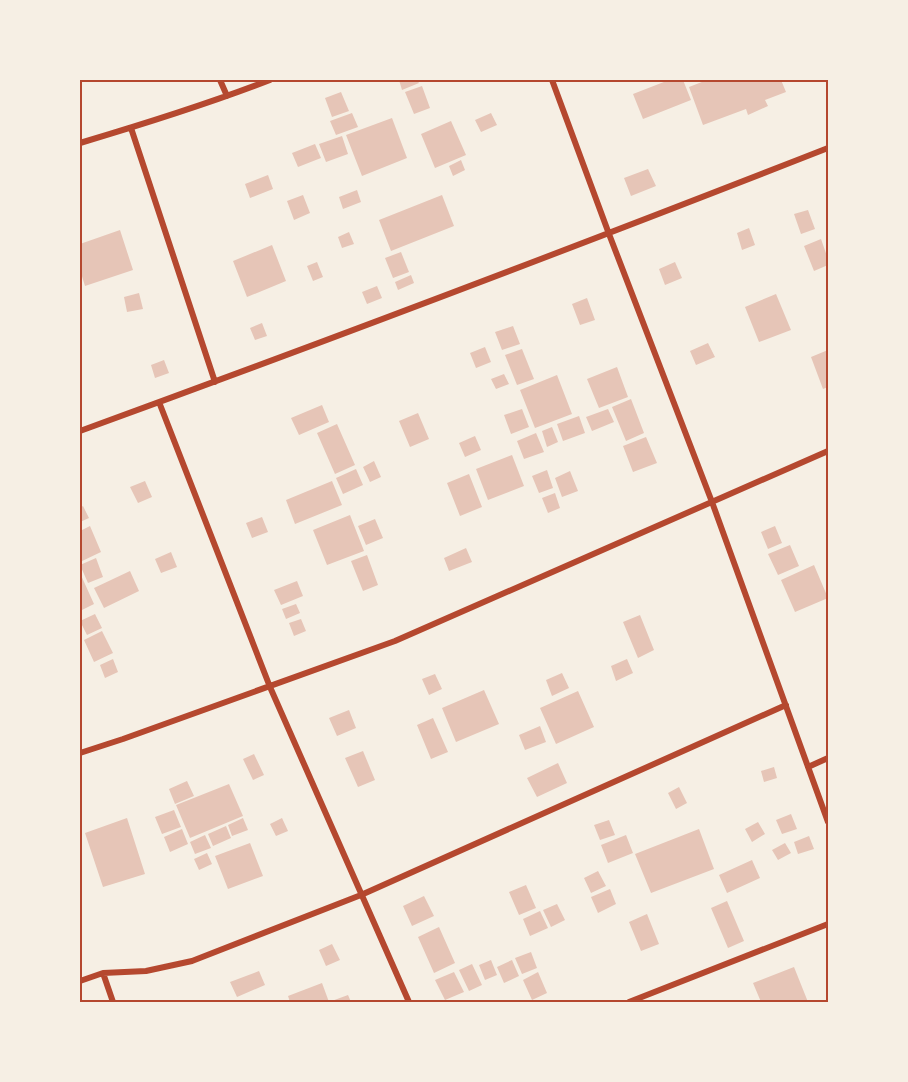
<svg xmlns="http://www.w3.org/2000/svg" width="908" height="1082" viewBox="0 0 908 1082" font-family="'Alegreya Sans',sans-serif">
<rect width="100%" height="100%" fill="#f6efe4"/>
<path fill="#e6c5b7" d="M399,80H417L419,83L402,90Z
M669,80H683L691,100L643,119L633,94Z
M707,80H781L786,92L765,100L768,106L748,115L746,109L703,125L689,87Z
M422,86L430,108L414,114L405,92Z
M341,92L349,111L332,117L325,98Z
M352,113L358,127L336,135L330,121Z
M491,113L497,125L481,132L475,120Z
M392,118L407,158L362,176L346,135Z
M451,121L466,155L435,168L421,134Z
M342,136L348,154L326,162L319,144Z
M315,144L321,158L298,167L292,153Z
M461,160L465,170L453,176L449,166Z
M648,169L656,186L631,196L624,178Z
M268,175L273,189L250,198L245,184Z
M357,190L361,202L343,209L339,197Z
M303,195L310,213L294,220L287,201Z
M442,195L454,226L391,251L379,220Z
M808,210L815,229L801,234L794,214Z
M749,228L755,245L742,250L737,233Z
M120,230L133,270L85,286L80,270V244Z
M349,232L354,244L342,248L338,237Z
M821,239L828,259V265L814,271L804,246Z
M272,245L286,281L247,297L233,261Z
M401,252L409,272L393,278L385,258Z
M317,262L323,277L313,281L307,266Z
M675,262L682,278L665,285L659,269Z
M411,275L414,283L398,290L395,282Z
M377,286L382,298L367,304L362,292Z
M139,293L143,309L127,312L124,297Z
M776,294L791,330L759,342L745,307Z
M587,298L595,320L580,325L572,304Z
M262,323L267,336L255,340L250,328Z
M513,326L520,344L502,350L495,332Z
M708,343L715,357L696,365L690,351Z
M485,347L491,362L476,368L470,353Z
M522,349L534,379L517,385L505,355Z
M828,350V387L823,389L811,357Z
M164,360L169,373L155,378L151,365Z
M617,367L628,397L599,408L587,379Z
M504,374L509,384L496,389L491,379Z
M557,375L572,414L535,428L520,390Z
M631,399L644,433L626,441L612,407Z
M322,405L329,422L299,435L291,418Z
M522,409L529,427L511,434L504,415Z
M608,409L614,422L592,431L586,417Z
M418,413L429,439L410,447L399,421Z
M579,416L585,433L563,441L557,424Z
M337,424L355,465L335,474L317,433Z
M552,427L558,442L547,447L542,431Z
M536,433L544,452L524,459L517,441Z
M475,436L481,450L465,457L459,443Z
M646,437L657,463L633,472L623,446Z
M512,455L524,486L488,500L476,469Z
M374,461L381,477L370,482L363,467Z
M356,469L363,485L343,494L336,478Z
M547,470L553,488L539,493L532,476Z
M570,471L578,491L562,497L555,478Z
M469,474L482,507L460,516L447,483Z
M145,481L152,497L138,503L130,487Z
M332,481L342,505L295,524L286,500Z
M555,493L560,508L548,513L542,498Z
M83,506L89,518L80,522V508Z
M350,515L364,551L327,565L313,530Z
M262,517L268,532L252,538L246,523Z
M375,519L383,538L366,545L358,526Z
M90,526L101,552L80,562V531Z
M775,526L782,543L768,549L761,532Z
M790,545L799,566L778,575L768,554Z
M466,548L472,562L449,571L444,558Z
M171,552L177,567L161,573L155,559Z
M367,555L378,585L363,591L351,561Z
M96,558L103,577L88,583L80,565Z
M814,565L828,598L795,612L781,580Z
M130,571L139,591L104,608L94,588Z
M80,573L94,604L80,611Z
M297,581L303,596L281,605L274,590Z
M296,604L300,613L286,619L282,609Z
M95,614L102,628L87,635L80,621Z
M640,615L654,650L638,658L623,622Z
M301,619L306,631L294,636L289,623Z
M102,631L113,653L94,662L84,640Z
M113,659L118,672L105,678L100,665Z
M627,659L633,673L616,681L611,666Z
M562,673L569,688L552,696L546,680Z
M435,674L442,689L429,695L422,679Z
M484,690L499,724L456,742L442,708Z
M578,691L594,727L556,744L540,708Z
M349,710L356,728L337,736L329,718Z
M433,718L448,752L431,759L417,725Z
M540,726L546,742L525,750L519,735Z
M363,751L375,780L358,787L345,758Z
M254,754L264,775L253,780L243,759Z
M558,763L567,783L537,797L527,778Z
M774,767L777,778L764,782L761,771Z
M187,781L194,796L175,804L169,789Z
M229,784L243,816L190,838L176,805Z
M679,787L687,803L676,809L668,793Z
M174,810L181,827L162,834L155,817Z
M791,814L797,829L782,834L776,820Z
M127,818L145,874L103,887L85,833Z
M243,818L248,830L232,836L228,825Z
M282,818L288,831L276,836L270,824Z
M609,820L615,835L600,840L594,825Z
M758,822L765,834L752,842L745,829Z
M226,826L231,838L213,846L208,834Z
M182,829L188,844L170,852L164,837Z
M699,829L714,869L651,893L635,854Z
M205,835L211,848L195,854L190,842Z
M626,835L633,853L608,863L601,845Z
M809,836L814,849L798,854L794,842Z
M250,843L263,876L228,889L215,856Z
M785,843L791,853L778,860L772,850Z
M207,853L212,864L199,870L194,859Z
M752,860L760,878L727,893L719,875Z
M598,871L606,886L591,893L584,878Z
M526,885L536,908L519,915L509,892Z
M610,889L616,904L598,913L591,897Z
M424,896L434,916L412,926L403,906Z
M727,901L744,941L728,948L711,908Z
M557,904L565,920L551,927L543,910Z
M540,911L548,928L530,936L523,919Z
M647,914L659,944L641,951L629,922Z
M439,927L455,963L434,973L418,937Z
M332,944L340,960L326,966L319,950Z
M531,952L537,968L522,974L515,958Z
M491,960L497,975L485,980L479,965Z
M512,960L519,976L504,983L497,967Z
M472,964L482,985L469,991L459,970Z
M794,967L808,1002H761L753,983Z
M259,971L265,985L237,997L230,982Z
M454,972L464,992L445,1000L435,980Z
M538,972L547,993L532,1000L523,980Z
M322,983L329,1002L348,995L351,1002H290L288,996Z"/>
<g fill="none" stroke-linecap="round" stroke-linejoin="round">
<path stroke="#b5482f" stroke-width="6" d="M220,80L227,96
M552,80L609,234L712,502L828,822
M131,128L215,382
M80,143C144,124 208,104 270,80
M159,402L270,687L409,1002
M80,431C330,340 580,245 828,148
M80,753L123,739L395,641L828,451
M808,767L828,758
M103,973L113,1002
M80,981L103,973L146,971L192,961L361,895L786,705
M629,1002L828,924"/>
</g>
<rect width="908" height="1082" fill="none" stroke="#f6efe4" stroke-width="162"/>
<rect x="81" y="81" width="746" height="920" fill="none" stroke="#b5482f" stroke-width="2"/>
</svg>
